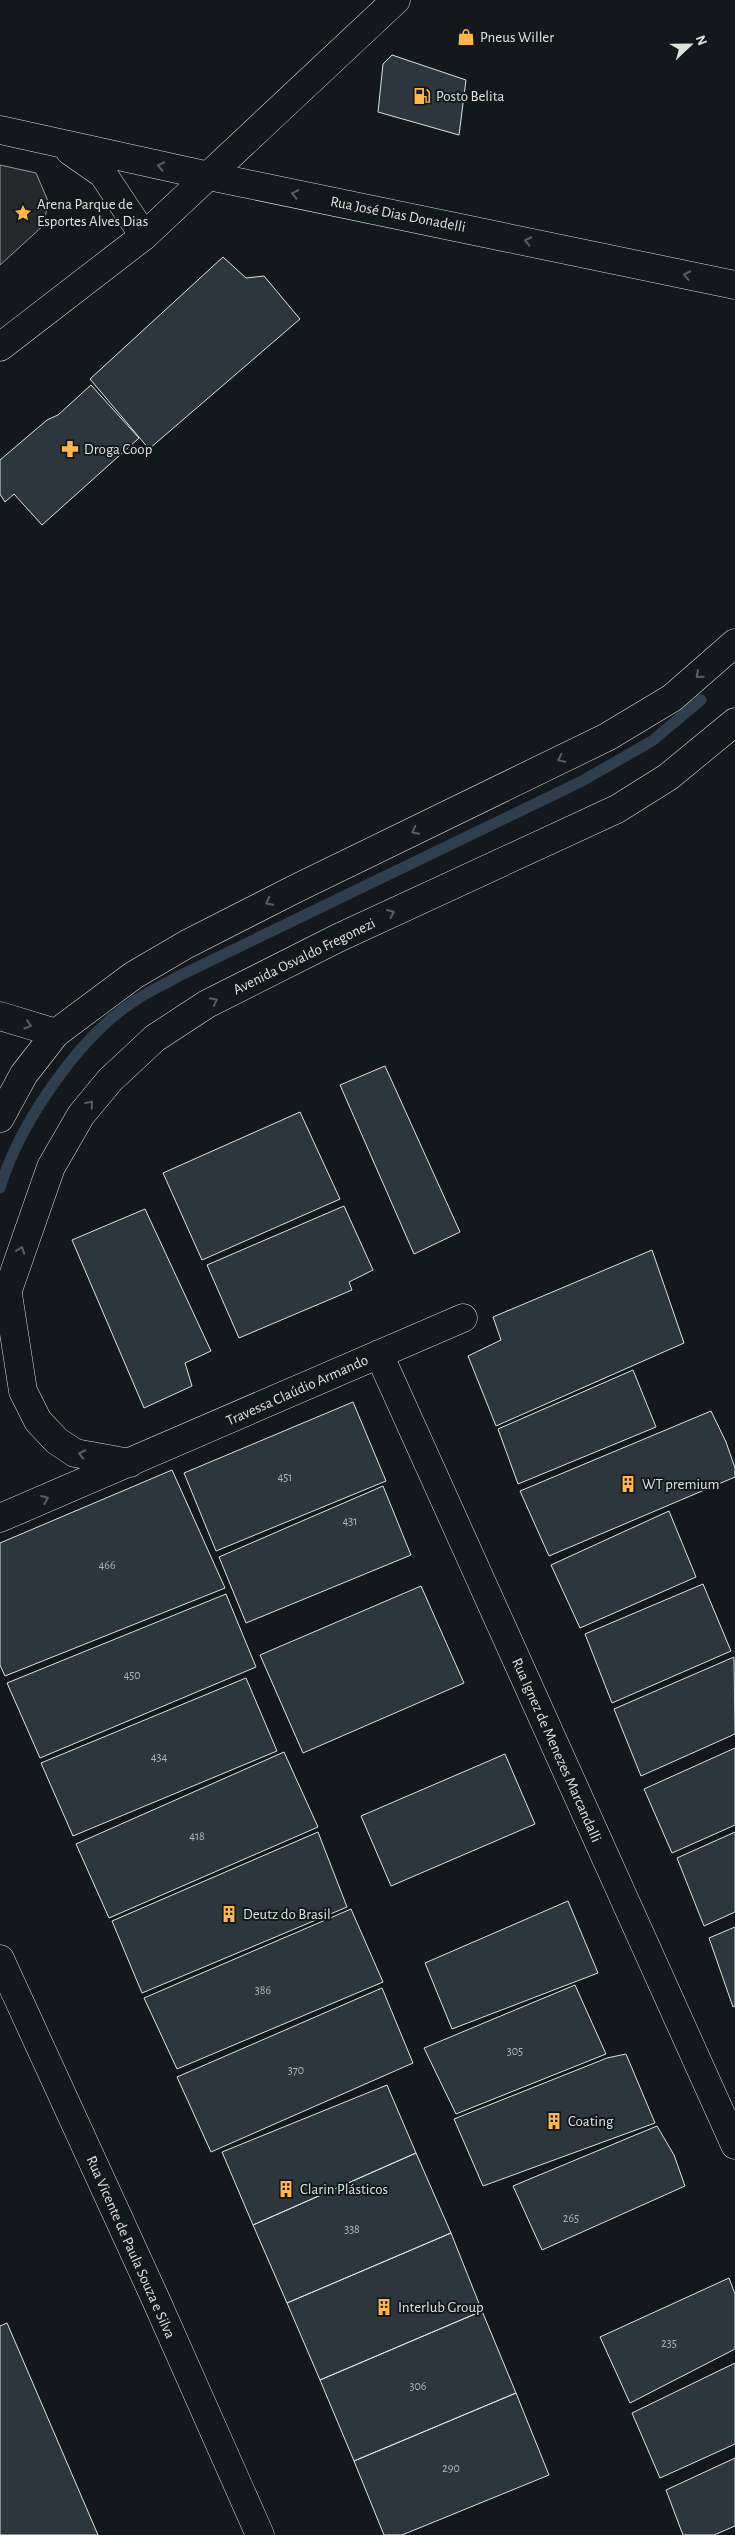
<svg xmlns="http://www.w3.org/2000/svg" width="735" height="2535" viewBox="0 0 735 2535" font-family="'Alegreya Sans',sans-serif">
<rect width="100%" height="100%" fill="#14181c"/>
<path fill="#24282b" stroke="#939e99" d="M0,165L36,173L48,201L44,225L0,265Z"/>
<g fill="none" stroke-linecap="round" stroke-linejoin="round">
<path stroke="#2f3f4d" stroke-width="11" d="M0,1188C19,1125 77,1039 133,1002C147,992 164,985 179,976L582,781L652,741L701,700"/>
</g>
<path fill="#2c363c" stroke="#d8e6dc" d="M392,55L466,80L459,135L378,112L383,64Z
M223,257L246,278L264,276L300,319L149,449L90,379Z
M91,385L139,438L42,525L14,494L5,502L0,494V460L47,420L58,415Z
M385,1066L460,1232L414,1254L340,1085Z
M300,1112L340,1199L202,1260L163,1173Z
M344,1206L373,1270L349,1282L352,1290L239,1338L207,1265Z
M145,1209L211,1351L185,1363L192,1386L144,1408L72,1240Z
M652,1250L684,1343L496,1426L468,1356L501,1340L493,1317Z
M633,1370L656,1427L518,1484L498,1429Z
M353,1402L386,1481L216,1551L184,1473Z
M711,1411L726,1442L735,1468V1477L549,1556L520,1491Z
M172,1470L225,1588L5,1676L0,1665V1543Z
M383,1486L411,1555L246,1623L219,1557Z
M669,1511L696,1577L580,1628L551,1565Z
M703,1584L731,1651L612,1703L585,1634Z
M421,1586L464,1683L303,1753L260,1655Z
M226,1594L256,1667L40,1758L7,1683Z
M734,1657L735,1734L641,1776L614,1709Z
M246,1678L277,1751L73,1836L41,1763Z
M735,1748V1825L672,1853L644,1789Z
M284,1752L318,1827L109,1918L76,1844Z
M505,1754L535,1824L391,1886L361,1816Z
M318,1832L347,1907L142,1993L112,1921Z
M735,1832V1912L704,1926L677,1858Z
M568,1901L598,1973L452,2029L425,1963Z
M351,1909L383,1982L177,2069L144,1998Z
M735,1927V2006L733,2007L709,1938Z
M575,1985L606,2054L456,2114L424,2048Z
M382,1988L413,2063L211,2152L177,2077Z
M626,2054L655,2123L483,2186L454,2119L607,2058Z
M387,2085L416,2153L253,2225L222,2152Z
M657,2126L674,2155L685,2186L542,2250L513,2186Z
M416,2153L451,2233L287,2303L253,2225Z
M451,2233L482,2311L320,2380L287,2303Z
M729,2278L735,2294V2349L630,2403L600,2337Z
M482,2311L516,2393L354,2461L320,2380Z
M7,2323L98,2535H0V2326Z
M735,2363V2444L660,2478L632,2413Z
M516,2393L549,2475L402,2535H384L354,2461Z
M735,2458V2526L714,2535H683L666,2490Z"/>
<g fill="none" stroke-linecap="round" stroke-linejoin="round">
<g stroke="#d8e6dc" stroke-width="29">
<path id="street" d="M0,130L209,176L735,285
M70,151L103,174L144,236
M0,1016L56,1033
M7,1288L23,1391L38,1421L57,1441L75,1453L130,1463
M379,1354L735,2145
M0,1518L463,1318
M0,1959L156,2300L260,2535"/>
</g>
<g stroke="#d8e6dc" stroke-width="29">
<path id="secondary" d="M0,1118L24,1074L56,1033L134,975L187,944L297,888L607,737L672,698L735,643
M0,1313L51,1167L81,1115L110,1080L155,1038L207,1004L338,938L617,809L668,777L735,722"/>
</g>
<g stroke="#d8e6dc" stroke-width="29">
<path id="primary" d="M0,347L144,236L396,0"/>
</g>
<use href="#street" stroke="#14181c" stroke-width="28"/>
<use href="#secondary" stroke="#14181c" stroke-width="28"/>
<use href="#primary" stroke="#14181c" stroke-width="28"/>
</g>
<defs><path id="oneway-chevron" d="M-2-3.5L2.5 0L-2 3.5" fill="none" stroke-width="1.6" stroke-linecap="round" stroke-linejoin="round" transform="scale(1.25)"/></defs>
<g stroke="#59605f">
<use href="#oneway-chevron" transform="translate(161 166) rotate(-168)"/>
<use href="#oneway-chevron" transform="translate(295 194) rotate(-169)"/>
<use href="#oneway-chevron" transform="translate(528 241) rotate(-168)"/>
<use href="#oneway-chevron" transform="translate(687 275) rotate(-168)"/>
<use href="#oneway-chevron" transform="translate(699 675) rotate(139)"/>
<use href="#oneway-chevron" transform="translate(561 759) rotate(154)"/>
<use href="#oneway-chevron" transform="translate(415 831) rotate(154)"/>
<use href="#oneway-chevron" transform="translate(269 902) rotate(153)"/>
<use href="#oneway-chevron" transform="translate(391 913) rotate(-25)"/>
<use href="#oneway-chevron" transform="translate(214 1001) rotate(-27)"/>
<use href="#oneway-chevron" transform="translate(28 1025) rotate(17)"/>
<use href="#oneway-chevron" transform="translate(90 1104) rotate(-50)"/>
<use href="#oneway-chevron" transform="translate(21 1250) rotate(-70)"/>
<use href="#oneway-chevron" transform="translate(82 1454) rotate(-168)"/>
<use href="#oneway-chevron" transform="translate(45 1499) rotate(-23)"/>
</g>
<defs>
<g id="shop-bare" transform="scale(1.35)"><path d="M-5-2.5h2.3a2.7 3.5 0 0 1 5.4 0H5L5.5 6h-11ZM-1.5-2.5h3a1.5 2.3 0 0 0-3 0Z" fill="#ffb74d" stroke="#14181c" stroke-width="2.5" paint-order="stroke"/></g>
<g id="fuel-bare" transform="scale(1.35)"><path d="M-5.5-6h7V0h2V4h1.3V-2.5L3-4.5l.8-.8L6-3V5H2.5V1h-1V6h-7ZM-4.2-4.7v3.2H.2V-4.7Z" fill="#ffb74d" stroke="#14181c" stroke-width="2.5" paint-order="stroke"/></g>
<g id="sight-bare" transform="scale(1.35)"><path d="M0-6L1.8-2.2L6-1.7L2.9 1.2L3.7 5.4L0 3.3L-3.7 5.4L-2.9 1.2L-6-1.7L-1.8-2.2Z" fill="#ffb74d" stroke="#14181c" stroke-width="2.5" paint-order="stroke"/></g>
<g id="pharmacy-bare" transform="scale(1.35)"><path d="M-2-6h4v4h4v4h-4v4h-4v-4h-4v-4h4Z" fill="#ffb74d" stroke="#14181c" stroke-width="2.5" paint-order="stroke"/></g>
<g id="building-bare" transform="scale(1.35)"><path d="M-4-6H4V6H1V3H-1V6H-4ZM-2.5-4.3h1.7v1.8h-1.7ZM.8-4.3h1.7v1.8H.8ZM-2.5-1h1.7V.8h-1.7ZM.8-1h1.7V.8H.8Z" fill="#ffb74d" stroke="#14181c" stroke-width="2.5" paint-order="stroke"/></g>
</defs>
<g fill-rule="evenodd">
<use href="#shop-bare" x="466" y="37"/>
<use href="#fuel-bare" x="422" y="96"/>
<use href="#sight-bare" x="23" y="213"/>
<use href="#pharmacy-bare" x="70" y="449"/>
<use href="#building-bare" x="628" y="1484"/>
<use href="#building-bare" x="229" y="1914"/>
<use href="#building-bare" x="554" y="2121"/>
<use href="#building-bare" x="286" y="2189"/>
<use href="#building-bare" x="384" y="2307"/>
</g>
<g text-anchor="middle" stroke-width="4" stroke-linejoin="round" paint-order="stroke">
<g font-size="12" fill="#adbab4">
<text x="285" y="1481">451</text>
<text x="350" y="1525">431</text>
<text x="107" y="1569">466</text>
<text x="132" y="1679">450</text>
<text x="159" y="1761">434</text>
<text x="197" y="1840">418</text>
<text x="263" y="1994">386</text>
<text x="515" y="2055">305</text>
<text x="296" y="2074">370</text>
<text x="571" y="2222">265</text>
<text x="352" y="2233">338</text>
<text x="669" y="2347">235</text>
<text x="418" y="2390">306</text>
<text x="451" y="2472">290</text>
</g>
<g font-size="15" fill="#d8e6dc" stroke="#14181c" text-anchor="start">
<text x="480" y="42">Pneus Willer</text>
<text x="436" y="101">Posto Belita</text>
<text x="37" y="209">Arena Parque de<tspan x="37" dy="17">Esportes Alves Dias</tspan></text>
<text x="84" y="454">Droga Coop</text>
<text x="642" y="1489">WT premium</text>
<text x="243" y="1919">Deutz do Brasil</text>
<text x="568" y="2126">Coating</text>
<text x="300" y="2194">Clarin Plásticos</text>
<text x="398" y="2312">Interlub Group</text>
</g>
<g font-size="15" fill="#d8e6dc" stroke="#14181c">
<text transform="translate(398 214) rotate(11)" y="5">Rua José Dias Donadelli</text>
<text transform="translate(304 956) rotate(-26)" y="5">Avenida Osvaldo Fregonezi</text>
<text transform="translate(297 1390) rotate(-24)" y="5">Travessa Claúdio Armando</text>
<text transform="translate(557 1750) rotate(66)" y="5">Rua Ignez de Menezes Marcandalli</text>
<text transform="translate(131 2247) rotate(66)" y="5">Rua Vicente de Paula Souza e Silva</text>
</g>
</g>
<g transform="translate(690 45) rotate(68)" stroke="#14181c" stroke-width="4" paint-order="stroke">
<path d="M0-4L9 19L0 12L-9 19Z" fill="#d8e6dc"/>
<text y="-8" font-size="14" font-weight="bold" text-anchor="middle" fill="#d8e6dc">N</text>
</g>
</svg>
